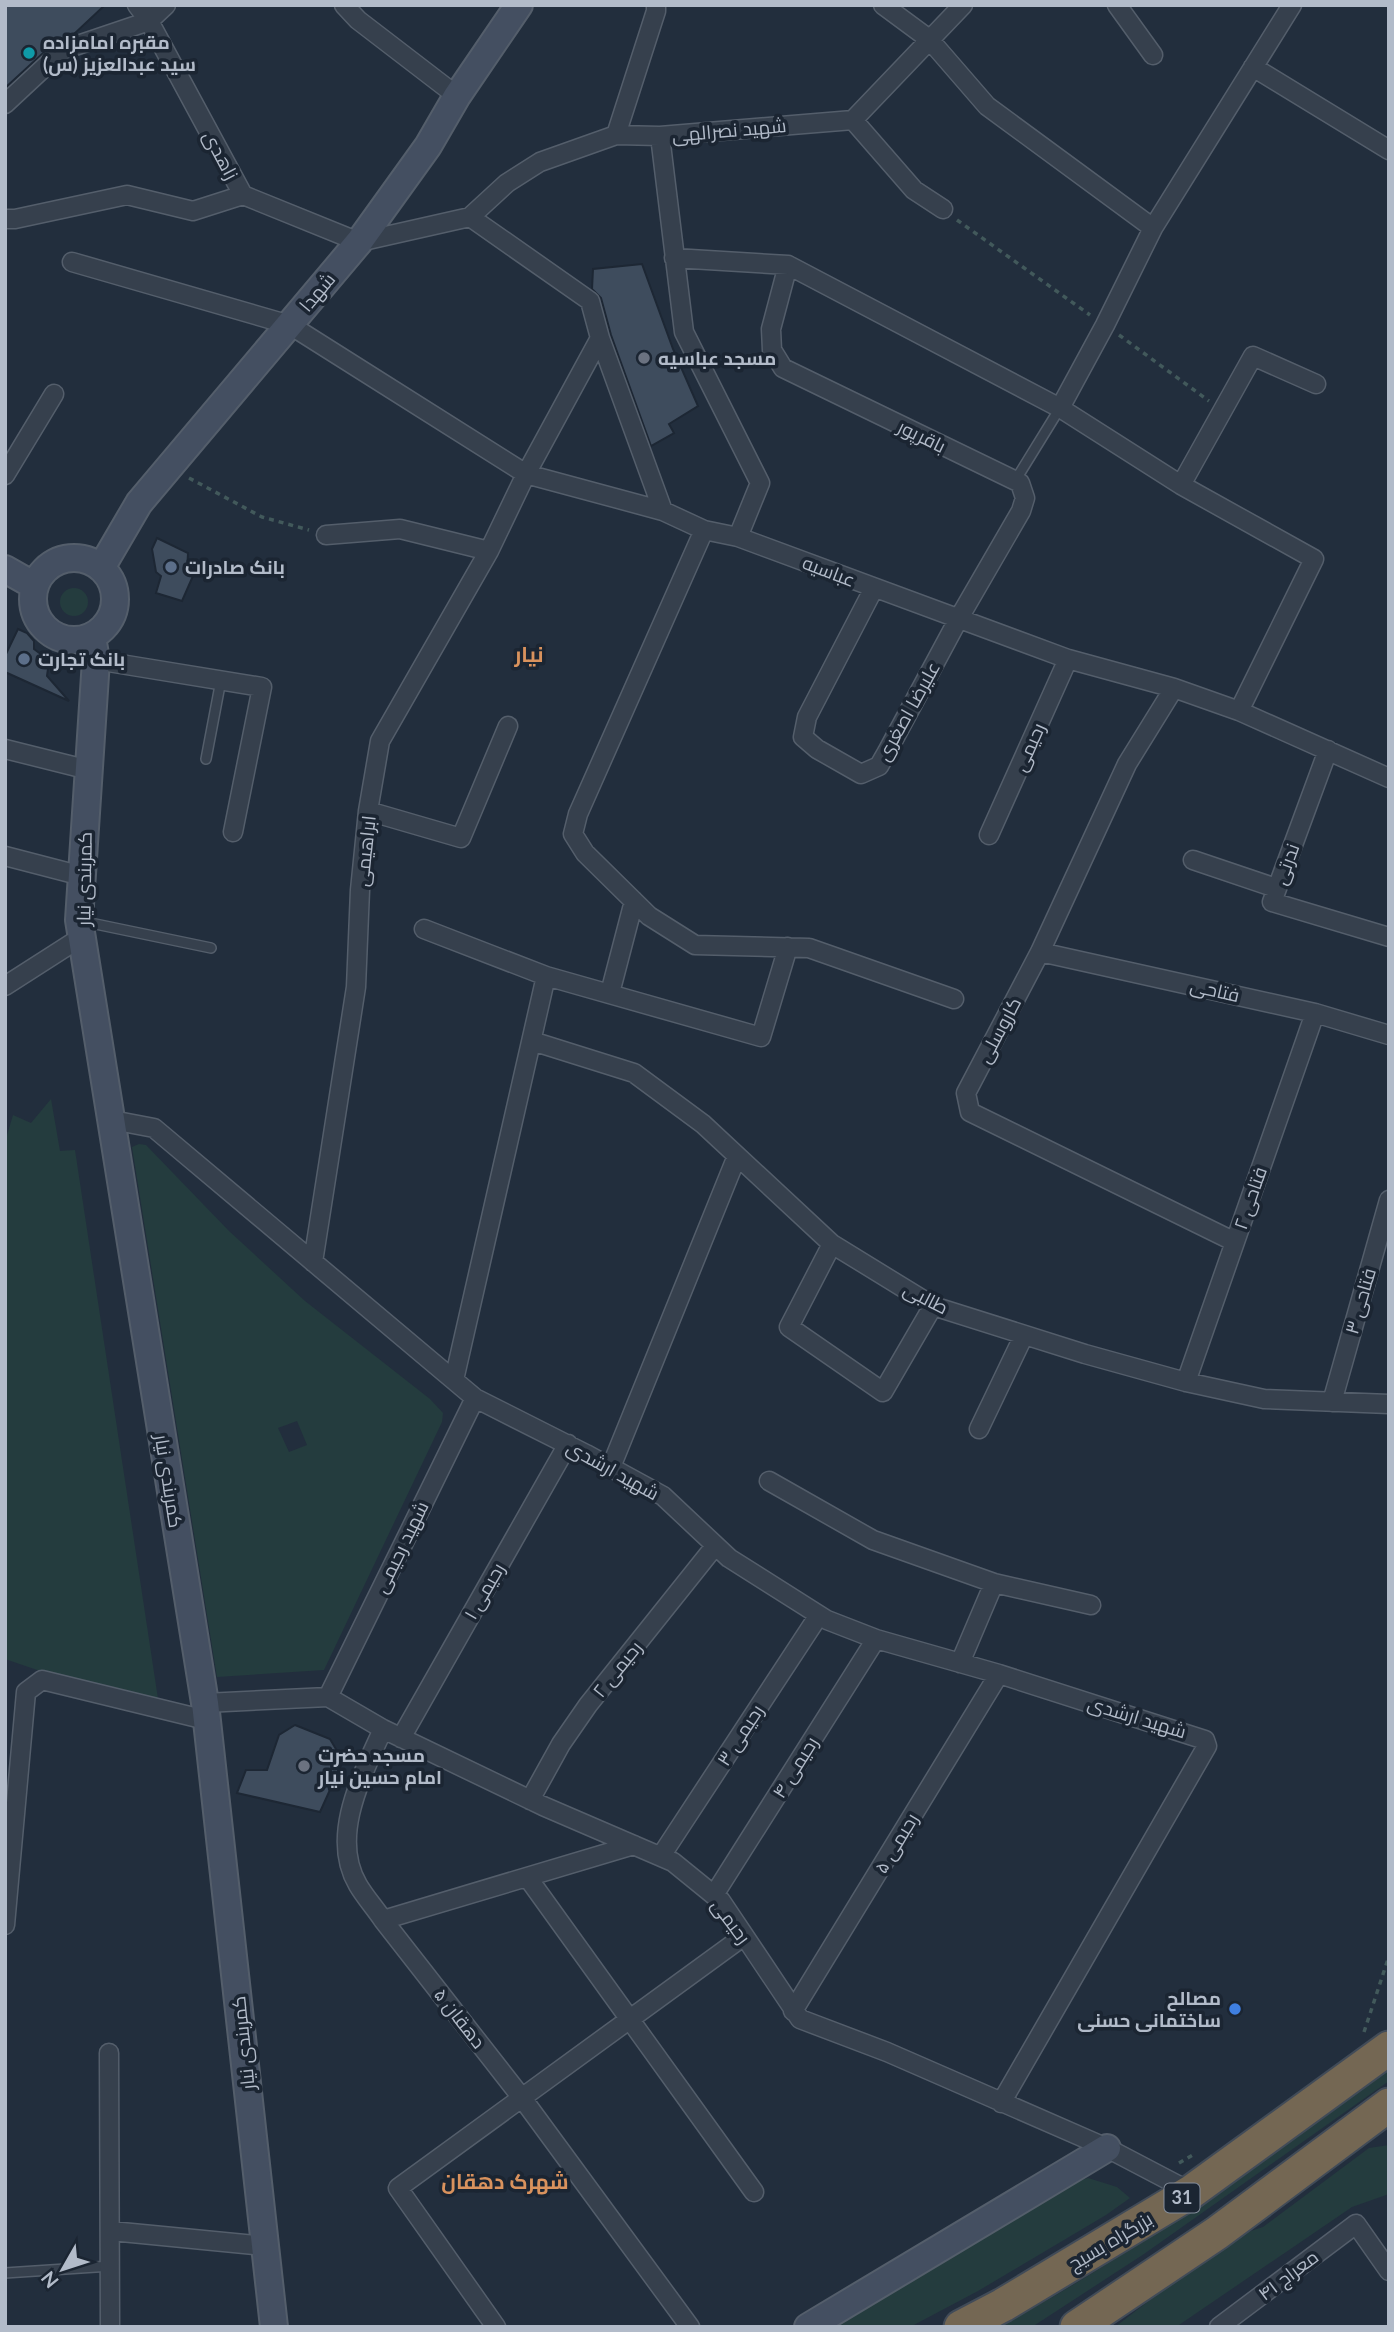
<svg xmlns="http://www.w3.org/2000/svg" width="1394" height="2332" viewBox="0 0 1394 2332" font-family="Lato,Cairo,sans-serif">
<rect width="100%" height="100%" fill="#222e3d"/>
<path fill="#243c3e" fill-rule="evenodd" d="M60 602a14 14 0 1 1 28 0a14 14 0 1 1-28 0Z
M51,1099L60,1151L75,1150L160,1712L5,1659V1142L13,1115L31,1123Z
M139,1144L146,1145L229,1231L305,1301L430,1399L443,1413L442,1422L324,1670L217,1677L132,1147ZM297,1421L307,1445L289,1452L278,1428Z
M1389,2060V2081L1144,2254L1032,2327H996C1137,2257 1262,2154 1389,2060Z
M1389,2145V2194L1352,2207L1176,2327H1115L1230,2238L1263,2227L1369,2148Z
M1088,2178L1117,2187L1130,2198L1106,2215L978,2291L910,2327H831L1052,2189Z"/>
<path fill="#3e4c5d" stroke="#1d2734" stroke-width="2" d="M5,5H105L73,35L55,42L5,88Z
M642,264L673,349L698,406L669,424L674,433L651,446L611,335L601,298L592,289L593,269Z
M157,538L188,553L187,572L193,576L182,601L156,593L161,576L156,572L152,549Z
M18,629L27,633L34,641V649L42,655L41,663L48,669L47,676L69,701L5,672V656Z
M295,1725L330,1739L343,1761L320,1812L237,1793L246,1770H267L279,1735Z"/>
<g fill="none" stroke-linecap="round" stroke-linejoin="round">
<g stroke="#545e6b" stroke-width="12">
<path id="lane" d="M1015,481L1060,408
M206,759L221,680
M81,921L211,948
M5,2273L111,2266"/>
</g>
<g stroke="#545e6b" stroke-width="21">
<path id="street" d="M137,5L149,21L243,195L359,242L470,217L590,301L600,338L663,511
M344,5L358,20L457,96
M883,5L929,39L987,106L1153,228
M1117,5L1153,55
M1253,67L1389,150
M5,104L63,50L149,21L166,5
M853,120L914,190L943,209
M616,135L656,11V5
M660,136L684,332L760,483L738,537
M470,217L507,183L540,162L616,135L660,136L853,120L963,5
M5,219H15L127,195L193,211L243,195
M674,258L788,265L1060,408L1181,485L1314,559L1239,711
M72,262L290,325L526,474L663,511L704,530L738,537L1068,659L1174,688L1239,711L1389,778
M788,265L771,329L772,350L783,368L1020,483L1025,498L1021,511L959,618L887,752L879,766L861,774L817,749L803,737L807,717L874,588
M1060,408L1105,325L1153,228L1292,5
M5,475L54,394
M1181,485L1253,356L1316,384
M704,530L578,814L573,834L585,853L649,916L695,945L809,948L954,999
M326,535L400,529L489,551
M96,660L262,687L233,832
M1174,688L1127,764L1040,952L966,1093L970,1112L1235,1242
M5,749L89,770
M1328,750L1272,902L1389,937
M368,811L461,838L508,726
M989,835L1068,659
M5,856L82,876
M1193,860L1276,888
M424,929L546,976L454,1380
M1040,952L1315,1013L1389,1035
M546,976L761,1037L788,947
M5,986L83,936
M610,993L634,901
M532,1041L634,1073L703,1124L832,1244L933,1306L1085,1354L1186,1382L1264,1399L1389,1404
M112,1120L154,1128L475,1398L586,1454L663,1496L729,1558L827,1620L876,1639L999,1674L1205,1740L1207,1746L1001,2103
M832,1244L789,1327L883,1392L933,1306
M313,1262L356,987L360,890L368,811L380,741L489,551L526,474L600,338
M1186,1382L1315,1013
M1332,1402L1389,1200
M979,1429L1024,1335
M611,1467L737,1156
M769,1481L873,1540L994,1583L1091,1605
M960,1663L994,1583
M328,1697L475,1398
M205,1703L328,1697L383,1729L543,1806L673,1862L721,1901L800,2019L887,2052L1107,2148L1191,2192
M383,1729C363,1774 329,1836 358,1885C365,1897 375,1908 383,1920
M401,1738L568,1444
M530,1800L561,1744L588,1705L715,1546
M634,1845L383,1920L522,2098L690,2327
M661,1856L819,1615
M528,1878L754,2192
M714,1895L876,1639
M5,1925L26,1692L42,1680L206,1720
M793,2011L999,1674
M109,2053L110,2327
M111,2231L265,2246
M496,2327L398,2188L744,1936
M1219,2327L1356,2224L1389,2271"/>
</g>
<g stroke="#545e6b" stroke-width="30">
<path id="secondary" d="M33 599a41 41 0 1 1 82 0a41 41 0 1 1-82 0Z
M101,568L139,503L359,242L428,146L457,96L519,5
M5,569L35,586
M92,637L96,660L79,920L205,1703L274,2327
M808,2327L1107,2148"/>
</g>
<g stroke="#414b58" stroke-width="37">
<path id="highway" d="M961,2327L1003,2305L1191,2192L1389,2048
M1077,2327L1217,2233L1389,2105"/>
</g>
<path stroke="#42595b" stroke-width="3.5" stroke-dasharray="5 5" stroke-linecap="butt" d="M957,220L1090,315
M1119,335L1209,401
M189,478L262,517L309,530
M1364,2032L1389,1956
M1179,2163L1196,2153"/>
<use href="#lane" stroke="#36404d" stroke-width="9"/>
<use href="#street" stroke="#36404d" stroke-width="18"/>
<use href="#secondary" stroke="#444f61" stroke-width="26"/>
<use href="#highway" stroke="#746753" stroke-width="33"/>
</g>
<circle fill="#0f9aa8" stroke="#1b2532" stroke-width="2.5" cx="29" cy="53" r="7"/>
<g fill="#6b7280" stroke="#1b2532" stroke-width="2.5">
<circle cx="644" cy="358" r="7"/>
<circle cx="304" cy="1766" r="7"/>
</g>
<g fill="#5c6f8a" stroke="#1b2532" stroke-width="2.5">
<circle cx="171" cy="567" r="7"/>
<circle cx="24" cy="659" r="7"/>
</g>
<circle fill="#3f7fe0" stroke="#1b2532" stroke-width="2.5" cx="1235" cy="2009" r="7"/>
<g text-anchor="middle" stroke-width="7" stroke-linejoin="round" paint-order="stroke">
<rect fill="#1b2532" stroke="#858e9c" stroke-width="2" x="1164.5" y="2183.5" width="35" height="29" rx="5"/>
<g font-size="18" font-weight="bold" fill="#b2bbc9">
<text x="1182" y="2204">31</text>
</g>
<g font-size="19" font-weight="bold" fill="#b2bbc9" stroke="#1b2532" text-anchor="start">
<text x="43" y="49">مقبره امامزاده<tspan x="43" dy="22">سید عبدالعزیز (س)</tspan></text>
<text x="658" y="365">مسجد عباسیه</text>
<text x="185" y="574">بانک صادرات</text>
<text x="38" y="666">بانک تجارت</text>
<text x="318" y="1762">مسجد حضرت<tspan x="318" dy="22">امام حسین نیار</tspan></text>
<text x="1221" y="2005" text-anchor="end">مصالح<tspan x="1221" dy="22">ساختمانی حسنی</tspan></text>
</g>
<g font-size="19" fill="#b2bbc9" stroke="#1b2532">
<text transform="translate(729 130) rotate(-5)" y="7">شهید نصرالهی</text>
<text transform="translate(221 155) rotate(62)" y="7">زاهدی</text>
<text transform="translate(317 292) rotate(-50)" y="7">شهدا</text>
<text transform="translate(922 436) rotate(26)" y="7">باقرپور</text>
<text transform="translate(829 571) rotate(21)" y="7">عباسیه</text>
<text transform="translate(908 711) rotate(-61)" y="7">علیرضا اصغری</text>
<text transform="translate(1029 747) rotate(-66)" y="7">رحیمی</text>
<text transform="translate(365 851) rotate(-84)" y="7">ابراهیمی</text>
<text transform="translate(1286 864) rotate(-70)" y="7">ندرتی</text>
<text transform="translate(84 879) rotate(-89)" y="7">کمربندی نیار</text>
<text transform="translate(1215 990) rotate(13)" y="7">فتاحی</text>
<text transform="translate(999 1030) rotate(-62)" y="7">کاروسلی</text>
<text transform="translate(1250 1198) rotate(-71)" y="7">فتاحی ۲</text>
<text transform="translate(926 1298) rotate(27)" y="7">طالبی</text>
<text transform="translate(1360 1301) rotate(-74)" y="7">فتاحی ۳</text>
<text transform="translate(613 1470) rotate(29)" y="7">شهید ارشدی</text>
<text transform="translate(169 1481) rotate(81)" y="7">کمربندی نیار</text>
<text transform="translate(401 1547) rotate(-64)" y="7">شهید رحیمی</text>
<text transform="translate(484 1591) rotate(-60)" y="7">رحیمی ۱</text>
<text transform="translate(617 1669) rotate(-51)" y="7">رحیمی ۲</text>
<text transform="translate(1137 1717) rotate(17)" y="7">شهید ارشدی</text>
<text transform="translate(740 1735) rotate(-57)" y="7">رحیمی ۳</text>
<text transform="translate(795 1767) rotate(-58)" y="7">رحیمی ۴</text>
<text transform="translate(896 1843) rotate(-59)" y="7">رحیمی ۵</text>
<text transform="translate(731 1921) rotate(53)" y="7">رحیمی</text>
<text transform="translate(460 2018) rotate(52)" y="7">دهقان ۵</text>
<text transform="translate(243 2043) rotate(-96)" y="7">کمربندی نیار</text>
<text transform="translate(1110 2241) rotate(-31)" y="7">بزرگراه بسیج</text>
<text transform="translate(1288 2275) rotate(-37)" y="7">معراج ۴۱</text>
</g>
<g font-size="21" font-weight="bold" fill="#d9925d" stroke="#1b2532">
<text x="529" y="662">نیار</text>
<text x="505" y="2189">شهرک دهقان</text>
</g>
</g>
<rect width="1394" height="2332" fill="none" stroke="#b2bbc9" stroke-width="14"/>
<g transform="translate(63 2269) rotate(231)" stroke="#1b2532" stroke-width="5" paint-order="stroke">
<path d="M0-5L12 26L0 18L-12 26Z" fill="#b2bbc9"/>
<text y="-10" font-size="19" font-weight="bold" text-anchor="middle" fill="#b2bbc9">N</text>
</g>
</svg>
